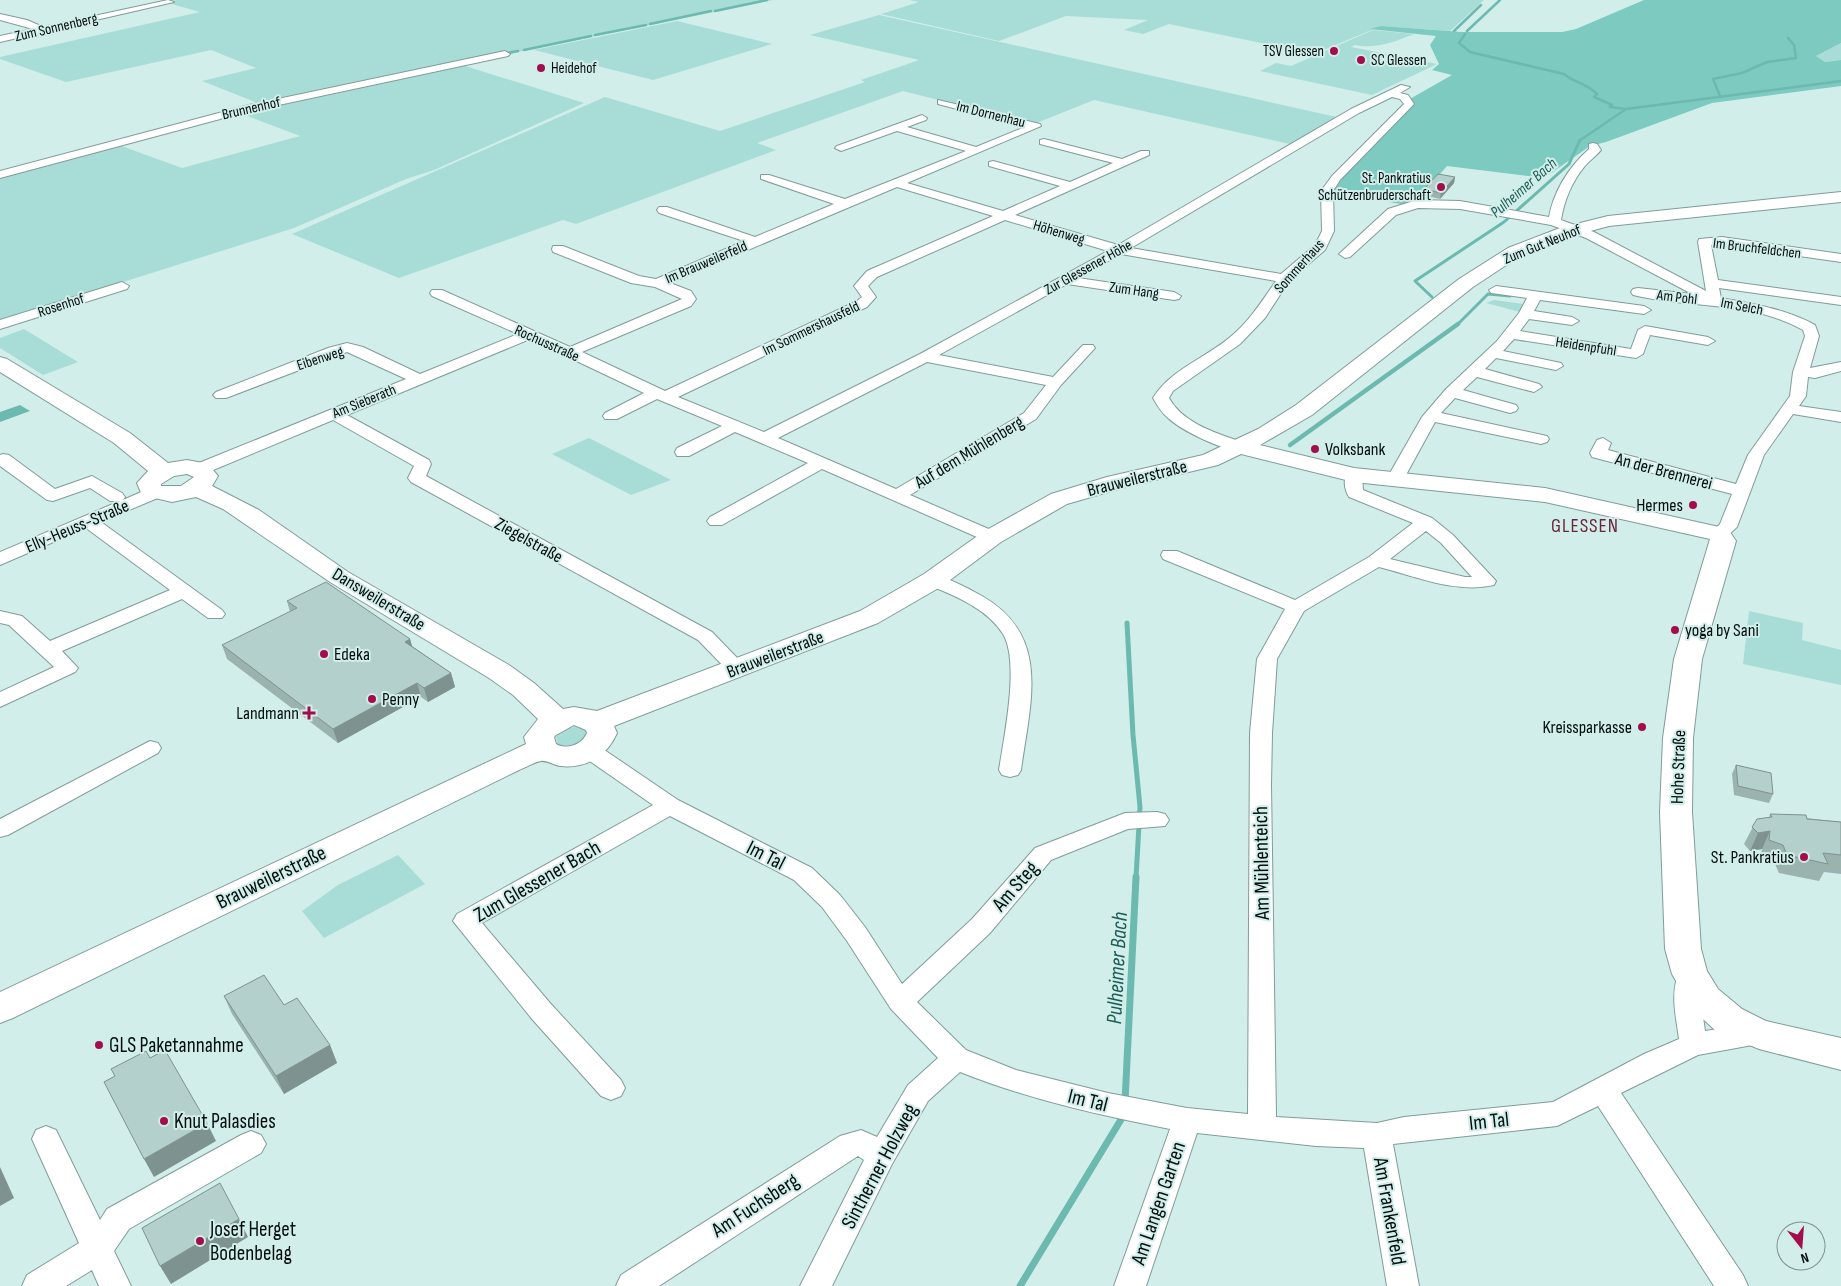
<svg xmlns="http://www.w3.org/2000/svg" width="1841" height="1286" viewBox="0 0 1841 1286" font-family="'Sofia Sans Condensed',sans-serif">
<rect width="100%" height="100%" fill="#d1eeea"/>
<path fill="#a7ddd6" d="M177,0H773L252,106L258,103L202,81L256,68L211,50L66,82L0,59V57L200,12L165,2Z
M909,0H1484L1450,31L1381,26L1314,54L1169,24L1143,34L1124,30L1148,20L1066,16L999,41L881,14L919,2Z
M879,15L1341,118L1294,145L1094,100L1034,124L903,91L757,143L776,150L576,224L563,220L399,278L292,234L605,97L720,131L865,82L861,80L919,60L810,35Z
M677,21L772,44L653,80L534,50Z
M1373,30L1414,34C1395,42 1375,49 1355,45L1351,47L1437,64L1372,95L1260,71L1276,63L1291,66Z
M1841,43V60L1825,62L1816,56Z
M462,65L584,103L434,170L406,179L294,228L0,321V176L116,144L182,168L300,136L237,112Z
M1494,300L1524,304L1520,312L1486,303Z
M24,329L78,362L43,375L0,348V338Z
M589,438L671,480L631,495L552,454Z
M1749,611L1803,623L1802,640L1841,650V685L1743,664Z
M568,728L575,727L586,730L587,738L574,747L558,745L556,738L558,734Z
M398,855L425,884L324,938L302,911L338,885Z"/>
<path fill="#7dcac0" d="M1644,0H1841V43L1816,56L1825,62L1841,60V86L1712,103L1606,142L1590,146L1544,178L1447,166L1412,206L1327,191L1408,100L1452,75L1432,70L1439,64L1430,45L1436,36L1370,29L1381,26L1462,32H1562L1576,29Z"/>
<path fill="#6cb9af" d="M20,405L30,411L0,422V412Z"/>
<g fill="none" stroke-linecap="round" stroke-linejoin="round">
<path stroke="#6cb9af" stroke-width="2.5" d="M715,11L767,0
M650,24L711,11
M1454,31L1481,5
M1467,31L1500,0
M1465,34L1459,43L1470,52L1564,74C1576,84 1585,82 1597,94L1594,97L1612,105L1610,107L1626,109
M595,35L646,25
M524,50L591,36
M502,54L518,51
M1720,96L1713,79L1742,73L1767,62L1796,58L1794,45L1788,38
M1579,141L1626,109L1841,81"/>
<path stroke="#6cb9af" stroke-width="3" d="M1432,297L1415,281L1504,222L1569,164L1580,140
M1457,325L1488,294L1510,296"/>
<path stroke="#6cb9af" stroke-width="4.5" d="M1290,445L1458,324"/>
<path stroke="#6cb9af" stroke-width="5" d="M1127,623L1133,735L1140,807L1136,878"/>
<path stroke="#6cb9af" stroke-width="7" d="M1125,1102L1136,877
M1020,1286L1125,1113"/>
<g stroke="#819c98" stroke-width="2">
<path id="street" d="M168,0L174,2L0,42V36L33,29L0,20V14L27,20L43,27Z
M505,51L510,54L508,56L250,111L0,178V171L249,105Z
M1401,85L1410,87L1400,93L1408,95L1414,104L1340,180L1333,191L1334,231L1325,250L1289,281L1265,318L1240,344L1173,391L1169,398C1184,425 1220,434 1247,444L1249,447L1247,450C1229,455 1180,430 1167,417C1161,412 1157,405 1153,398C1170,370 1205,358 1229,338C1249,322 1262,301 1276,281L1121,254L1078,278L1174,292L1181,296L1179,299L1174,300L1067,284L939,355L1053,377L1083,345H1093L1095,348L1061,385L1036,419L910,495L998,533L1001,537L998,541H986L822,469L722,525H710L707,521L710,517L808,463L735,432L689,456H677L675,452L677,448L722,426L657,399L617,419H605L603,416L605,413L644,393L530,339L347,415L429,460L431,464L426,476L712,632L744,665L747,669L744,673L737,675L730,673L698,640L411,482L408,478L414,466L333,420L206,473H194L192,469L194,465L406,379L347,352L226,398H216L213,395L216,392L328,348L347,343L363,347L420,374L518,334L432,296L430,293L432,290H442L570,347L682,299L655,287L631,283L553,252L552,249L553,246H563L639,276L656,279L744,241L659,213L657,210L659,207H667L755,237L834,204L761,179V175H769L845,199L966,151L897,131L841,151L835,148L837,146L922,115L927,118L926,120L907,127L976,147L1025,127L938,104V100L1040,124L1041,126L907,183L1003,211L1060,186L989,166V162L993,161L1070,182L1113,163L1040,144V140L1044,139L1122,159L1141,151H1149V155L1015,215L1118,245L1351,109ZM1392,97L1400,99L1404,104L1332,176L1321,191L1322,231L1315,245L1281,274L1131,248L1359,113ZM897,187L993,216L867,271L854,286L862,297L857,301L665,391L582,352L691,306L696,299L691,291L670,283ZM1005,220L1108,251L920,354L764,432L678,397L867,307L876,297L868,286L877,277ZM927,362L1046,385L1024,413L896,489L778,438Z
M1593,143L1597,144L1601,150C1596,156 1589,161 1584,167C1572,182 1564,201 1561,220L1594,232L1706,291L1698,242L1699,239L1722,237L1841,254V262L1722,245H1711L1718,280L1841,297V305L1719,288L1721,298C1754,304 1786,309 1815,325L1819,336L1810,368L1841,362V371L1815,378L1808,377L1806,396L1799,406L1841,412V422L1793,414L1764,455L1737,527L1725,538H1713L1710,534L1720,524L1732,494L1592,457L1590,453L1597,440L1603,438L1611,443L1608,450L1736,484L1748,455L1790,396L1793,372L1805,336L1803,330C1750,300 1690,309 1633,295L1631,292L1633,289L1638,288L1692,294L1586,238L1551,225L1460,209L1418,208L1396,215L1350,257L1345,258L1339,254L1388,209L1417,200L1460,201L1549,217C1554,191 1569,167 1589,149V144Z
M122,282L129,286L127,289L0,329V320Z
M1496,286L1644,306L1651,310L1644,314L1540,300L1534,311L1572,317L1579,321L1572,325L1529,319L1520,331L1631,349L1638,330L1645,326L1708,337L1715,341L1708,345L1650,335L1643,354L1636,358L1514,339L1503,351L1561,363L1563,366L1556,370L1496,358L1485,369L1539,384L1542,387L1534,392L1477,377L1463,390L1516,405L1518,408L1516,411L1510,413L1455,398L1441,413L1547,436L1549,439L1547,442L1541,444L1435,422L1401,484H1389L1386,480L1422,417L1446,389L1497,341L1519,313L1527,298L1491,293L1489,290Z
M3,454L9,455L55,489L92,476L122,493L125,497L123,500L148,489H160L163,493L160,497L101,522L222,610L225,614L222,618H208L182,599L62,651L78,668L75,672L0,707V692L54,667L9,625L0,623V611L22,616L50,641L170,590L86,528L0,565V552L120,501H110L90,488L53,501L47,500L0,466V455Z
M1354,470L1360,471L1362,475L1363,490L1432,518L1453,535L1496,581L1494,585C1456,594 1415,576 1379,567L1304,611L1277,659L1272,733L1271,785L1276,1117L1377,1123L1404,1117L1553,1102L1644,1054L1679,1039C1676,1016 1669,990 1681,969L1690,966L1699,969L1703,976L1700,995L1705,1031L1759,1023L1769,1026L1773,1034L1769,1042L1698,1055L1621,1093L1743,1275L1748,1286H1714L1598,1106L1557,1126L1393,1144L1419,1286H1387L1364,1148L1316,1146L1197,1133L1146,1286H1114L1170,1129C1098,1115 1028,1099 960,1072L928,1101L892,1164L832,1286H800L864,1160L858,1156L659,1286H616L621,1275L840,1136L861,1130L877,1137L908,1085L938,1058L891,1009L847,941L822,907L794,880L670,816L482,923L550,1003L621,1080L625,1088L621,1096L611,1100L601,1096L532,1019L453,921L457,914L653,805L581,755L578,750L581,745L589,743L597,745L678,800L812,868L840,895L865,927L902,984L972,919L1035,848L1125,813L1157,812L1165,814L1169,820L1165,826L1128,829L1051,860L990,933L917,1002L966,1050L1016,1070L1108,1093L1187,1108L1248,1114L1250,733L1257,659L1285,609L1163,559L1161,555L1163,551H1177L1295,600L1369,557L1413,523L1349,497C1344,489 1343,479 1348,471ZM1426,531L1441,543L1472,577H1465L1390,559Z
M933,574C950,579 966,587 982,596C1052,636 1030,703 1021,770L1018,775L1010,777L1002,775L999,770C1004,737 1020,662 1003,634C987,608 953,595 926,584L924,580L926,576Z
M150,741L158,743L161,748L158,753L8,835L0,837V819Z
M46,1126L56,1130L100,1220L107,1209L241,1135L251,1131L261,1135L266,1144L261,1153L129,1229L114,1251L131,1286H99L92,1270L66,1286H22L27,1275L79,1243L32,1139L36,1130Z"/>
</g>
<g stroke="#819c98" stroke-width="2">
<path id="secondary" d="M1841,192V202L1609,226L1572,236L1520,256L1473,287L1312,415L1260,445L1354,468L1545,488L1728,529L1736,541L1702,659L1693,738L1692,812L1701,949L1707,971L1718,989L1742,1009L1766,1021L1841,1038V1070L1759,1049L1716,1031L1692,1009L1672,974L1665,949L1660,812L1663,738L1674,659L1710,539L1545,502L1354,482L1241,454L1218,465L1122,488L1067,504L1001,542L942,586L878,623L614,726L617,733C607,756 586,769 560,766C554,765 546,760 541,761C534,762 525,768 519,770L13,1018L0,1023V992L526,744L524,737L538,719L513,695L489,678L330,582L223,509L196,497L172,502L142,495L137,483L148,471L114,443L0,372V357L7,359L130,433L168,463L187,460L208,464L218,476L212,486L259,510L348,572L509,665L534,683L563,709L574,707L597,711L860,611L924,574L983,532L1051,494L1107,477L1203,455L1258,429L1296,405L1459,279L1508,248L1560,228L1608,216ZM187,474L194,477L181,486H161V484L174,476ZM574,725L586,730L587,733C582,745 567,750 556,744L554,737L556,735Z"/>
</g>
<use href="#street" fill="#fff" fill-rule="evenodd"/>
<use href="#secondary" fill="#fff" fill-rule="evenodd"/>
</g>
<path fill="#9bb3af" d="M1455,177L1454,183L1440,199L1423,195L1424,189Z
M287,601L410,639L412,646L451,673L455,687L428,702L421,697L338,743L227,659L222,645L290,612Z
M1736,765L1773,794L1769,803L1734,795L1732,774Z
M1770,814L1841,822V874L1824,872L1819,881L1779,873L1774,862L1760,858L1762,849L1750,851L1744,844L1757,819L1769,818Z
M224,996L284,1005L330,1045L337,1063L284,1094L232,1014Z"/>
<path fill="#7e928f" d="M1455,177L1454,183L1440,199L1441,193Z
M410,639L414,653L405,642Z
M451,673L455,687L428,702L424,688Z
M417,683L421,697L338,743L333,729Z
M1770,831L1762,849L1750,851L1758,833Z
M330,1045L337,1063L284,1094L276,1076Z
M207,1123L216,1141L154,1177L144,1159Z
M0,1167L14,1198L0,1206Z
M239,1219L248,1237L171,1284L160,1266Z"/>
<path fill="#b4d0cc" stroke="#7e928f" d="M1438,174L1455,177L1441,193L1424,189Z
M326,582L410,639L405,642L451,673L424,688L417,683L333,729L222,645L297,608L287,601Z
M1736,765L1771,773L1773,794L1738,786Z
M1770,814L1806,815L1807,819L1841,822V855L1823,853L1828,864L1787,855L1783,845L1769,840L1770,831L1758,833L1752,827L1757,819L1772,817Z
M264,975L284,1005L297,998L330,1045L276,1076L224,996Z
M165,1050L207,1123L144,1159L104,1082L115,1076L111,1069L146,1051L150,1058Z
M220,1183L239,1219L160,1266L142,1228Z"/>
<g fill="#a30d4b" stroke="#d1eeea" stroke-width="2">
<circle cx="1334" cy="51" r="5"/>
<circle cx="1361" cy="60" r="5"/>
<circle cx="541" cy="68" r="5"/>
<circle cx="1441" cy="187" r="5"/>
<circle cx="1315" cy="449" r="5"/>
<circle cx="1693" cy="505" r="5"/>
<circle cx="1675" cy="630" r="5"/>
<circle cx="324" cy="654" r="5"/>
<circle cx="372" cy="699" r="5"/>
<path d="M306.5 705.5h5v5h5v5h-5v5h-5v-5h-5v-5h5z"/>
<circle cx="1642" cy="727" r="5"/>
<circle cx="1804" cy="857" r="5"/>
<circle cx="99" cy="1045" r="5"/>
<circle cx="164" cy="1121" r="5"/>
<circle cx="200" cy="1241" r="5"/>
</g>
<g text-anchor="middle" stroke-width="4" stroke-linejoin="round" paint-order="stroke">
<g font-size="15" fill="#040d0c" stroke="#d1eeea">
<text transform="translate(56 27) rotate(-13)" y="5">Zum Sonnenberg</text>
<text transform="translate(251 108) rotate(-13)" y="5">Brunnenhof</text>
<text transform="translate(991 114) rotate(14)" y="5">Im Dornenhau</text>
<text transform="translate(1059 232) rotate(17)" y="5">Höhenweg</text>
<text transform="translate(1542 244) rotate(-22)" y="5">Zum Gut Neuhof</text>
<text transform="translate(1757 248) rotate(7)" y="5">Im Bruchfeldchen</text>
<text transform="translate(706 262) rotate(-23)" y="5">Im Brauweilerfeld</text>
<text transform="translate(1299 266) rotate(-48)" y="5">Sommerhaus</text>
<text transform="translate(1088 267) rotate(-29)" y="5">Zur Glessener Höhe</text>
<text transform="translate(1134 290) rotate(8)" y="5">Zum Hang</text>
<text transform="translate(1677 297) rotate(7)" y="5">Am Pohl</text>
<text transform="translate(61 305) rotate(-18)" y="5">Rosenhof</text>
<text transform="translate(1742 306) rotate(11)" y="5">Im Selch</text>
<text transform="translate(811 328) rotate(-26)" y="5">Im Sommershausfeld</text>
<text transform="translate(547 343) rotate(24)" y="5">Rochusstraße</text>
<text transform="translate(1586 346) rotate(9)" y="5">Heidenpfuhl</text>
<text transform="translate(320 358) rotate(-18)" y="5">Eibenweg</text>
<text transform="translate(364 401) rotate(-22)" y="5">Am Sieberath</text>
</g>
<g font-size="15" fill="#040d0c" stroke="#d1eeea" text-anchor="end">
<text x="1324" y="56">TSV Glessen</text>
<text x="1371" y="65" text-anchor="start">SC Glessen</text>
<text x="551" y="73" text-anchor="start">Heidehof</text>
<text x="1431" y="183">St. Pankratius<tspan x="1431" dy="17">Schützenbruderschaft</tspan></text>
</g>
<g font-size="16" font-style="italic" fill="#1e5d57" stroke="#d1eeea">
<text transform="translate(1523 187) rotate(-41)" y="6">Pulheimer Bach</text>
</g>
<g font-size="18" fill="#040d0c" stroke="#d1eeea" text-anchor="start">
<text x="1325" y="455">Volksbank</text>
<text x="1683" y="511" text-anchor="end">Hermes</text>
<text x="1685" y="636">yoga by Sani</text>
<text x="334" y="660">Edeka</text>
<text x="382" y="705">Penny</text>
<text x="299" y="719" text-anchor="end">Landmann</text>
<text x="1632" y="733" text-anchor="end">Kreissparkasse</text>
<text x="1794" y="863" text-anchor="end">St. Pankratius</text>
</g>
<g font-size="18" fill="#040d0c" stroke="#d1eeea">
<text transform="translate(969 452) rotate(-31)" y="6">Auf dem Mühlenberg</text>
<text transform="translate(1664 471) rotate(15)" y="6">An der Brennerei</text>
<text transform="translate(1137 478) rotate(-14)" y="6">Brauweilerstraße</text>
<text transform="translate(77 526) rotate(-23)" y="6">Elly-Heuss-Straße</text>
<text transform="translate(529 540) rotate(29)" y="6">Ziegelstraße</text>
<text transform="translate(379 599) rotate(31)" y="6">Dansweilerstraße</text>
<text transform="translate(775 654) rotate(-21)" y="6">Brauweilerstraße</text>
<text transform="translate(1678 767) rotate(-88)" y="6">Hohe Straße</text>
</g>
<g font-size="20" letter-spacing="1" fill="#6b2639" stroke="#d1eeea">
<text x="1585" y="532">GLESSEN</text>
</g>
<g font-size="21" fill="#040d0c" stroke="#d1eeea">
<text transform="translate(766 855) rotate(27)" y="7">Im Tal</text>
<text transform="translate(1261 863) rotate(-91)" y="7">Am Mühlenteich</text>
<text transform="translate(271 877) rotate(-26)" y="7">Brauweilerstraße</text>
<text transform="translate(537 881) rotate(-30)" y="7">Zum Glessener Bach</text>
<text transform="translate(1015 886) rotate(-49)" y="7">Am Steg</text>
<text transform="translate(1088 1100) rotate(14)" y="7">Im Tal</text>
<text transform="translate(1489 1121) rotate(-6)" y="7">Im Tal</text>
<text transform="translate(879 1166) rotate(-62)" y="7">Sintherner Holzweg</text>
<text transform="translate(1158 1203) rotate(-71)" y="7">Am Langen Garten</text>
<text transform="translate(755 1205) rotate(-33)" y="7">Am Fuchsberg</text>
<text transform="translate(1390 1211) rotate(80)" y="7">Am Frankenfeld</text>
</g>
<g font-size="21" fill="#040d0c" stroke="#d1eeea" text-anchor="start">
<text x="109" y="1052">GLS Paketannahme</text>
<text x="174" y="1128">Knut Palasdies</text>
<text x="210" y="1236">Josef Herget<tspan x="210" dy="24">Bodenbelag</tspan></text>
</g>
<g font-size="22" font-style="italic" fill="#1e5d57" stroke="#d1eeea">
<text transform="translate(1116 968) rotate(-87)" y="8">Pulheimer Bach</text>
</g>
</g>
<g transform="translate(1801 1246) rotate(163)"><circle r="24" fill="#d1eeea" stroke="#7f9491"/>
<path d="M0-4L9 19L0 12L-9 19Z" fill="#a30d4b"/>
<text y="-8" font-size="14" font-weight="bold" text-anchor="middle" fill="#040d0c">N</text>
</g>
</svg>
